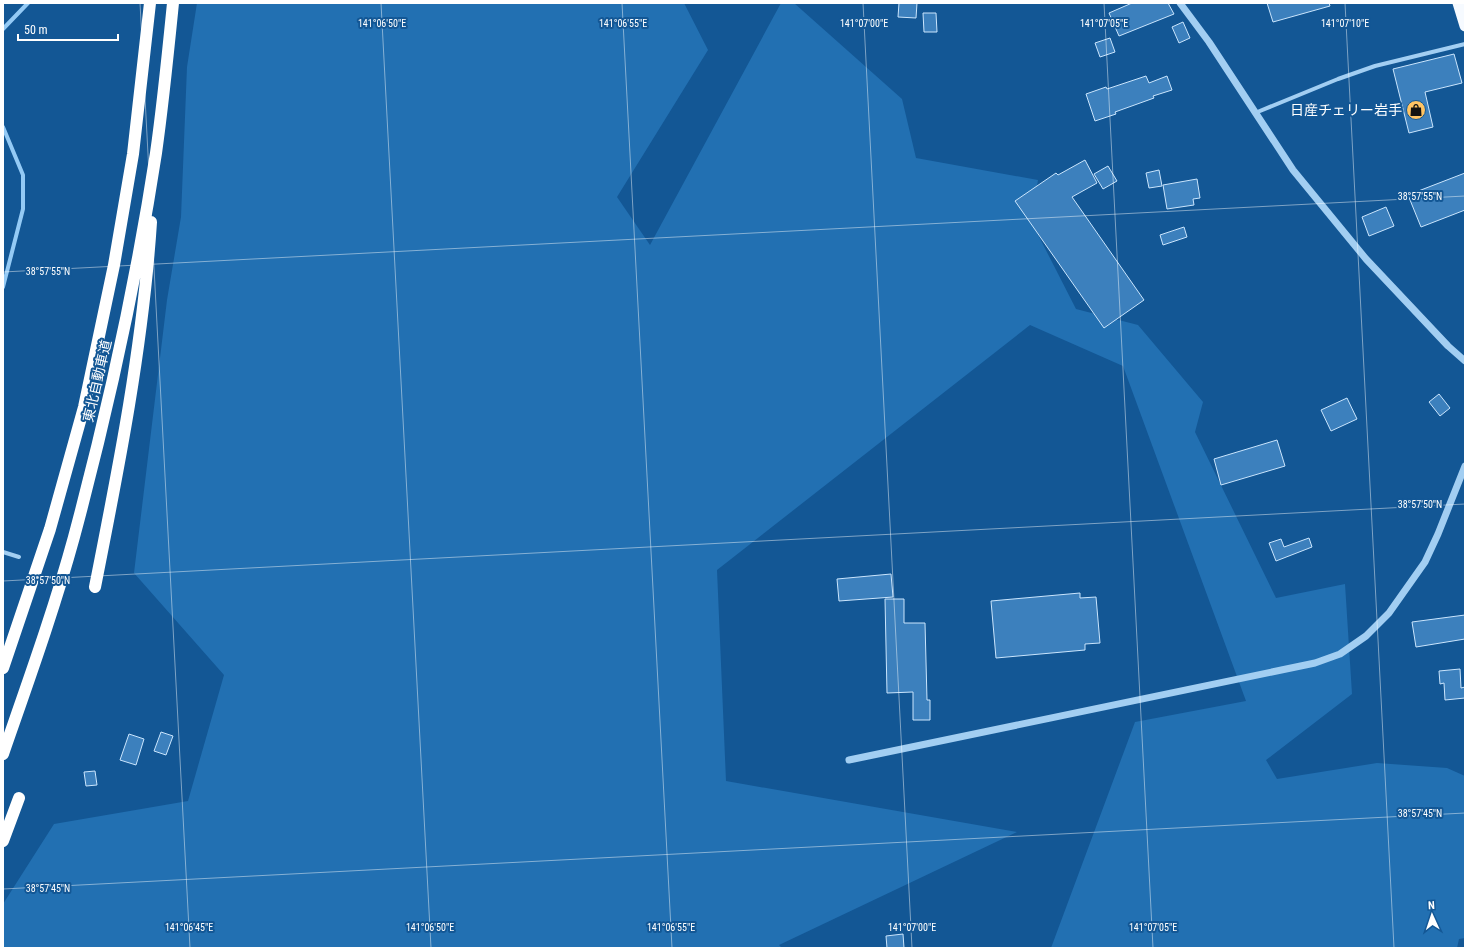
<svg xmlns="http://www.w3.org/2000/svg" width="1468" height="951" viewBox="0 0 1468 951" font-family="'Roboto Condensed','Noto Sans JP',sans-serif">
<rect width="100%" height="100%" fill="#135795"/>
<path fill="#2270b2" d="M197,3H684L708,50L617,197L650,245L781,3H794L902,99L916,158L1038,180L1031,221L1076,309L1138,325L1203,402L1195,432L1276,598L1345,584L1352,694L1266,760L1277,779L1377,763L1447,768L1465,776V938L1459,939L1457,948H1051L1135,722L1246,701L1123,366L1030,325L717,570L726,781L1017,832L779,945L782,948H3V904L54,824L188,801L224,675L134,573L167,300L181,217L187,67Z"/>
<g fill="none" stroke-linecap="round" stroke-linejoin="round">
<path stroke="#94caf5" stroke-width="4" d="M3,29L28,3
M3,127L23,175V209L3,287"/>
</g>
<path fill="#3c80bd" stroke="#cae5fd" d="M899,3H917L916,18L898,17Z
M1132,3H1168L1174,14L1119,36L1109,13Z
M1267,3H1329L1330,6L1273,22Z
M923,13H936L937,32H924Z
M1183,22L1190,38L1179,43L1172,27Z
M1110,38L1115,52L1100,57L1095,43Z
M1454,54L1462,83L1425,92L1433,127L1409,133L1393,69Z
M1146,76L1149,83L1167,76L1172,90L1153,96L1154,98L1115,112L1116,114L1095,121L1086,94L1106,87L1107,89Z
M1085,160L1097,183L1072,197L1144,300L1104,328L1015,201L1056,173L1058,175Z
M1108,166L1117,181L1103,189L1094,174Z
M1159,170L1162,186L1149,188L1146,173Z
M1465,173V210L1421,227L1408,195Z
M1197,179L1200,198L1193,199L1194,205L1167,209L1163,185Z
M1386,207L1394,226L1369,236L1362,217Z
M1184,227L1187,237L1163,245L1160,235Z
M1439,394L1450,408L1440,416L1429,402Z
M1347,398L1357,419L1331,431L1321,410Z
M1277,440L1285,466L1221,485L1214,459Z
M1309,538L1312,547L1276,561L1269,543L1281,539L1284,547Z
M891,574L893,597L839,601L837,579Z
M1080,593V598L1096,597L1100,643L1085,644V650L996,658L991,601Z
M885,599H904V623H925L927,700H930V720H913V692L887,693Z
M1465,615V639L1416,647L1412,622Z
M1460,669L1461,688L1465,687V698L1445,700L1444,683L1440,684L1439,671Z
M161,732L173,736L166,755L154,751Z
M129,734L144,739L136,765L120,760Z
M95,771L97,785L86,786L84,772Z
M903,934L904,948H887L886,936Z"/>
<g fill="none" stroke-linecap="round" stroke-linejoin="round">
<path stroke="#a2cef2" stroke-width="4" d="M1255,113L1338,79L1375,66L1465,44
M3,552L19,557"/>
<path stroke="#a2cef2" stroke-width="7" d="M1180,3L1209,42L1293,170L1366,259L1448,346L1465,361
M849,760L1315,663L1340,654L1366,636L1389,613L1425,562L1438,534L1465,466"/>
<path stroke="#f6faff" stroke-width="11" d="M1458,3L1465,26"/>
<path stroke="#fff" stroke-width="12" d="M95,587C119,466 143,345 151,222
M3,668L50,529L84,407L114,265L133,154L150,3
M3,754C28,682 54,610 74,537C108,410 136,283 156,153C163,104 168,53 173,3
M3,841L19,798"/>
</g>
<path fill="none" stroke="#fff" stroke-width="1" stroke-opacity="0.45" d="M140,3L190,948M381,3L431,948M622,3L672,948M863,3L912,948M1104,3L1153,948M1345,3L1394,948M3,272L1465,196M3,581L1465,504M3,889L1465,813"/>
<defs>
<g id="shop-disc" transform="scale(1)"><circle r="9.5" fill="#ffc464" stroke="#135795"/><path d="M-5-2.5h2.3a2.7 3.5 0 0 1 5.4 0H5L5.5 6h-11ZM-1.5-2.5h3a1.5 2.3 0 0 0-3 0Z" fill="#111"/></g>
</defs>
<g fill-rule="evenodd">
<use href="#shop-disc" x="1416" y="110"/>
</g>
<g text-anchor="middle" stroke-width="4" stroke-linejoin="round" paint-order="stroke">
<g font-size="14" fill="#fff" stroke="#135795" text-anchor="end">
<text x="1402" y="115">日産チェリー岩手</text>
</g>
<g font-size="14" fill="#fff" stroke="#135795">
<text transform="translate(97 381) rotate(-77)" y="5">東北自動車道</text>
</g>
</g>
<g font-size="10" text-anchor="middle" fill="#fff" stroke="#135795" stroke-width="4" stroke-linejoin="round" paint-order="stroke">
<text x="382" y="27">141°06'50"E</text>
<text x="623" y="27">141°06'55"E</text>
<text x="864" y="27">141°07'00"E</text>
<text x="1104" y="27">141°07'05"E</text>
<text x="1345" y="27">141°07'10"E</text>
<text x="1420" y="200">38°57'55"N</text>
<text x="48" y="275">38°57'55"N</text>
<text x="1420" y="508">38°57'50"N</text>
<text x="48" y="584">38°57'50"N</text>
<text x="1420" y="817">38°57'45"N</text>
<text x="48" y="892">38°57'45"N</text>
<text x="189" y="931">141°06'45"E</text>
<text x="430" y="931">141°06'50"E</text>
<text x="671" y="931">141°06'55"E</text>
<text x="912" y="931">141°07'00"E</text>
<text x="1153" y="931">141°07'05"E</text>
</g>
<rect width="1468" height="951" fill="none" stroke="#ffffff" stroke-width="8"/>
<g transform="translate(1432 915) rotate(357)" stroke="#135795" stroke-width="3" paint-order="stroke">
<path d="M0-3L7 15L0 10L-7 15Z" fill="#ffffff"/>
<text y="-6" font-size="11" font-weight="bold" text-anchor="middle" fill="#ffffff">N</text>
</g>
<path d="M18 34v6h100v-6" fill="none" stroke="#ffffff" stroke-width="2"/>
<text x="24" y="34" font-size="12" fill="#ffffff" stroke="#135795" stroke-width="3" paint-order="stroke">50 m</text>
</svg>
